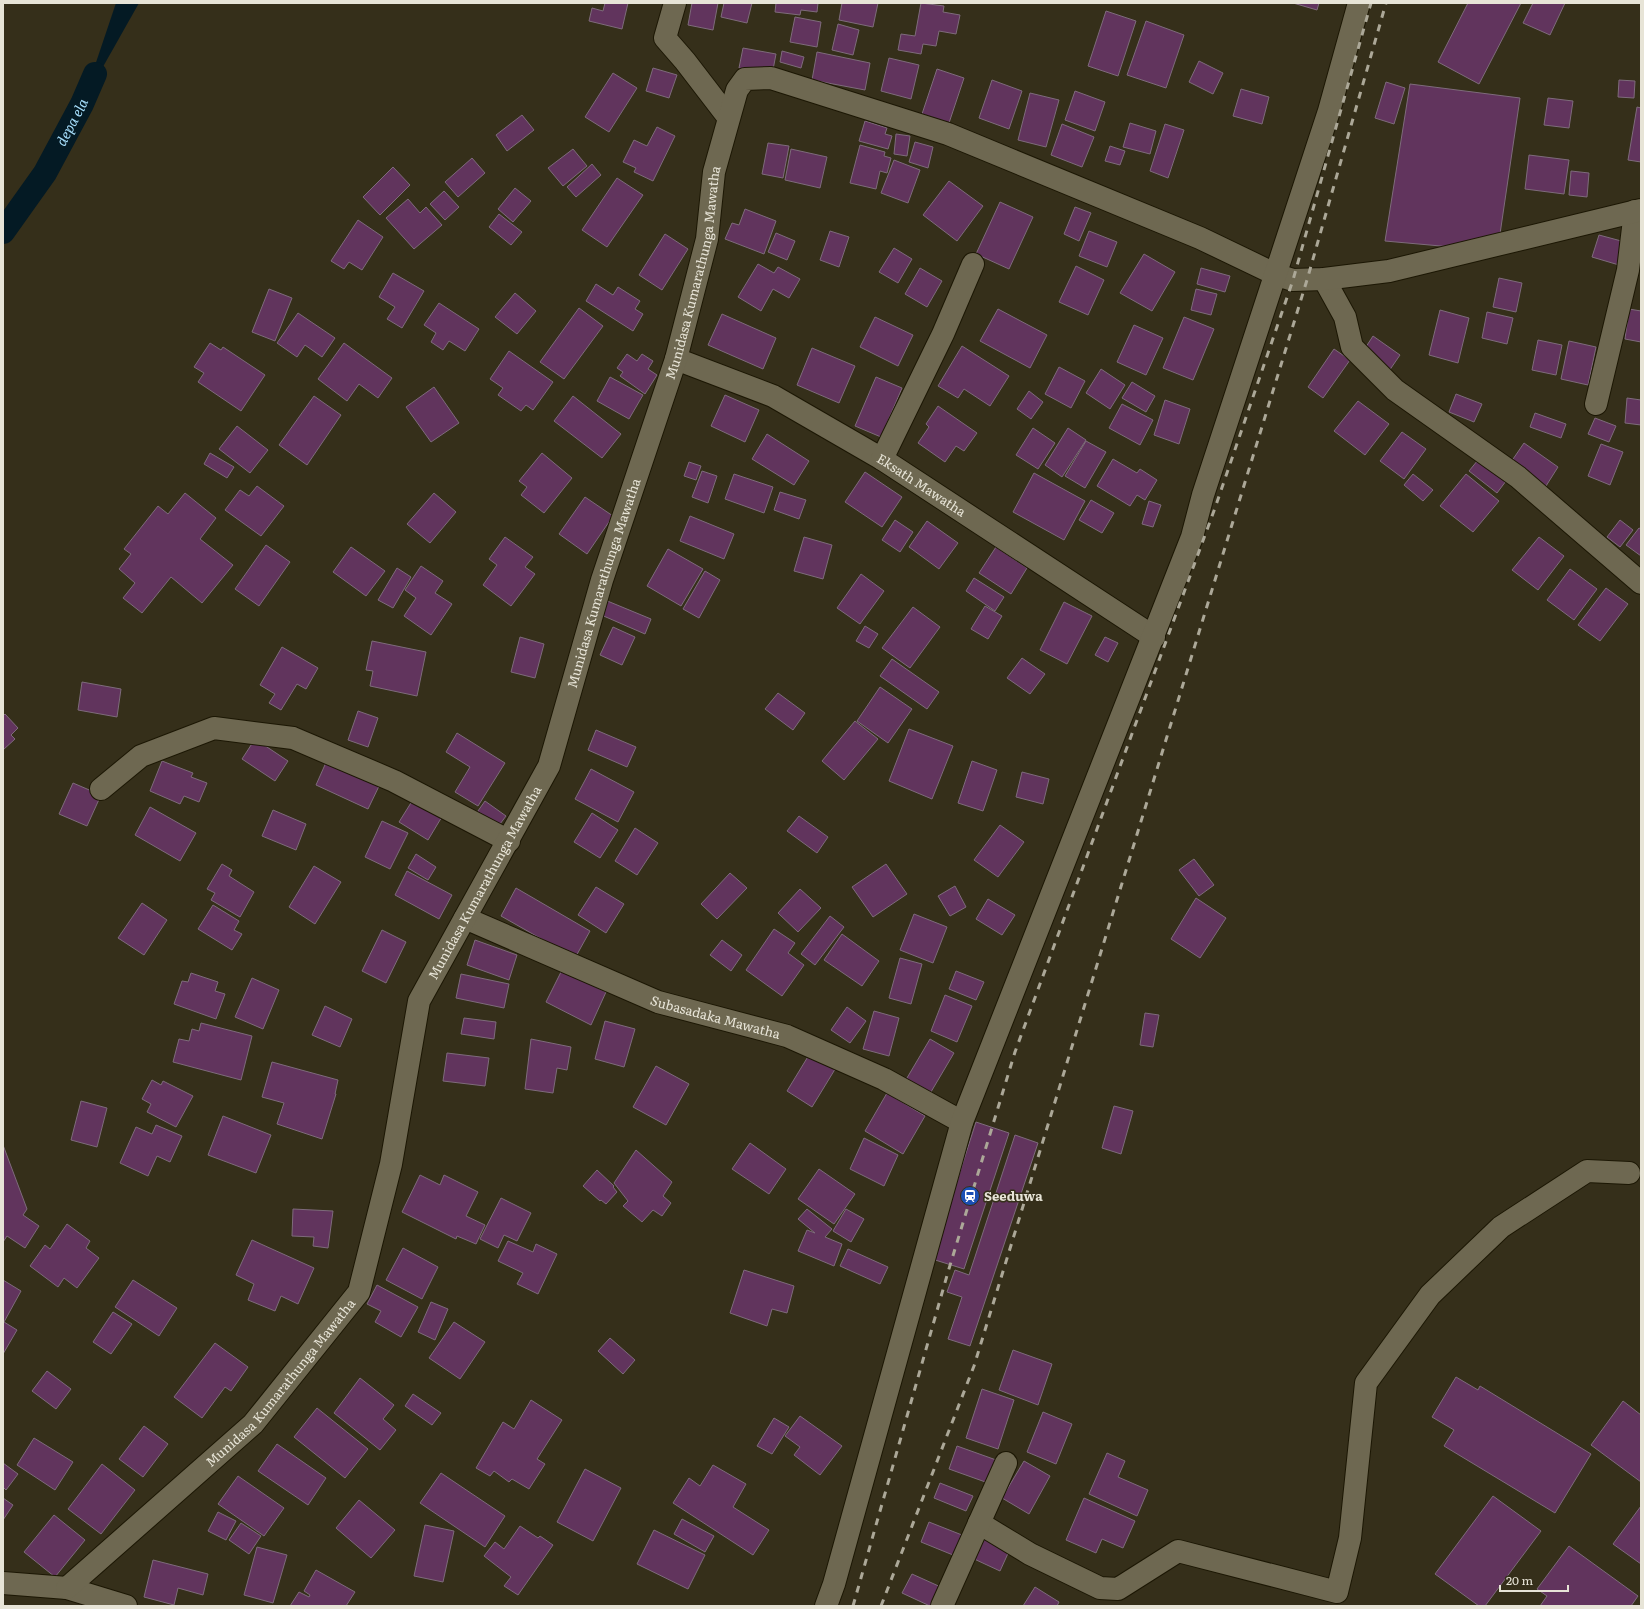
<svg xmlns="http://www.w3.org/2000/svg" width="1644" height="1609" viewBox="0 0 1644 1609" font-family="Literata,serif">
<rect width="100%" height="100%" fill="#352f1a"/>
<path fill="#041a24" d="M116,3H139L82,104Z"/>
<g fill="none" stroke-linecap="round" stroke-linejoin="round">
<path stroke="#041a24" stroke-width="24" id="s1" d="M3,232L45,173L82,104L95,74"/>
</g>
<path fill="#61345d" stroke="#7e6b7b" d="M605,3H628L622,29L589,21L592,8L603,11Z
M692,3H718L713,30L688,25Z
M724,3H752L747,23L721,17Z
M776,3H818L817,12L801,10L800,15L775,12Z
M842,3H878L873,27L839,20Z
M921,3L944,6L943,12L960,15L956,34L939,31L936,46L923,44L921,54L898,50L901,34L915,36Z
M1293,3H1319L1317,10Z
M1468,3H1521L1479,84L1438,62Z
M1533,3H1565L1550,35L1523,23Z
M1106,11L1136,21L1118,76L1088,66Z
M795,17L821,22L817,47L790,42Z
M1146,21L1184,35L1166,88L1127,75Z
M838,24L859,30L853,55L832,50Z
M743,48L776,54L772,75L739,68Z
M782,51L804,57L801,68L780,62Z
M817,52L870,63L865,90L812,80Z
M889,58L919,65L911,99L881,91Z
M1199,61L1223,73L1213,94L1189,82Z
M653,68L677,75L669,98L646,91Z
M937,69L964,78L949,123L922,114Z
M613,73L637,88L609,132L585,117Z
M992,80L1022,91L1009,129L979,118Z
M1619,80L1635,81L1634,98L1618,97Z
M1386,82L1405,88L1394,124L1375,118Z
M1410,84L1520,98L1500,234L1463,248L1385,241Z
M1241,89L1269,97L1262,124L1233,116Z
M1075,91L1105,102L1095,131L1065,120Z
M1030,93L1059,100L1046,147L1018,140Z
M1548,98L1573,101L1569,128L1544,125Z
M1637,107L1641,108V162L1628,160Z
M522,115L534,130L507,151L496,135Z
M865,121L887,128L885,134L892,136L888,149L859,141Z
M1130,123L1156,131L1150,154L1123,147Z
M1062,124L1094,137L1082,167L1051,155Z
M1165,124L1184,130L1168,178L1150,171Z
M657,127L675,136L653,181L634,172L636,168L623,162L634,140L647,146Z
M896,134L910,136L907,156L894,154Z
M915,142L933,147L928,168L909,162Z
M768,143L789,146L783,178L762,174Z
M860,145L885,152L884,156L891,158L887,173L880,171L876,189L850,183Z
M1110,146L1125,151L1120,165L1105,161Z
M573,149L587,166L563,186L548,168Z
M791,149L827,157L820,188L785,180Z
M1529,155L1569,160L1564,194L1525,189Z
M472,158L485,173L458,197L445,182Z
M894,160L920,170L908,203L881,193Z
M592,164L601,175L576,197L567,187Z
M393,167L410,185L380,215L363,197Z
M1571,171L1589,173L1587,197L1569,195Z
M617,178L643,195L607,247L582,230Z
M949,181L983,206L957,241L923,215Z
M515,188L531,201L513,222L498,209Z
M444,191L459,207L445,220L430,204Z
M408,199L420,213L426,207L442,225L414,249L386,218Z
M1000,202L1033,217L1009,269L976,254Z
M1075,207L1091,213L1079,241L1064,234Z
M745,209L776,221L764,254L725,239L732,223L739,225Z
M499,214L522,232L511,245L489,227Z
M358,220L383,237L362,270L349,262L344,269L331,261Z
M830,231L849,237L839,267L820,260Z
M1089,231L1117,242L1107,267L1079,256Z
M776,233L795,241L787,260L768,252Z
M665,234L688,249L662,290L639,275Z
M1599,235L1625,242L1619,265L1592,257Z
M894,248L912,259L898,283L879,272Z
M1144,254L1175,272L1152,311L1120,293Z
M758,264L774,273L778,267L800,279L789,298L773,289L761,311L738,297Z
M1076,266L1104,280L1088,315L1059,302Z
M920,268L942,281L927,307L905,294Z
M1201,268L1230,276L1225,292L1197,284Z
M393,273L424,291L402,328L387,319L395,307L379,297Z
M1499,278L1522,283L1516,312L1493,307Z
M596,284L613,295L618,287L640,301L635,309L643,314L633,331L586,301Z
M269,289L292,298L275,341L252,332Z
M1196,289L1217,294L1211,315L1191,310Z
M515,293L536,311L517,334L495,317Z
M439,303L479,329L465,351L449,341L443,350L431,342L436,333L424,325Z
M579,308L603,326L564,379L540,362Z
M998,309L1047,335L1030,368L980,341Z
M1629,309L1641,311V342L1625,339Z
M1440,310L1469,318L1458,363L1429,355Z
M1487,312L1513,318L1507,344L1482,338Z
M298,313L335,338L322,357L305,345L297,357L277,343Z
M722,314L776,338L763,369L708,345Z
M875,317L913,335L898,366L860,347Z
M1184,317L1214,329L1193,380L1163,368Z
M1134,325L1163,338L1146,375L1117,362Z
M1373,336L1400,355L1389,371L1362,353Z
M1538,340L1562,345L1556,375L1532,370Z
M1569,341L1596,347L1588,385L1561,379Z
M210,343L221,350L223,347L265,375L241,411L198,382L204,373L194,367Z
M344,343L392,378L378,398L359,384L347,401L318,379Z
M962,346L1009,376L990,406L964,389L958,398L938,386Z
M812,348L855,366L839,403L797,385Z
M1334,349L1350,360L1323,398L1308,387Z
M509,351L553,382L533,410L526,405L521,411L498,395L503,388L490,379Z
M627,354L637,361L642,354L653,361L648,369L657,375L645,394L620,376L623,372L617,368Z
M1059,367L1085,381L1071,408L1045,394Z
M1101,369L1125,385L1110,409L1086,393Z
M610,377L643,395L629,419L597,401Z
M876,377L902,388L881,437L855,426Z
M1132,382L1155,396L1146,412L1122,398Z
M434,387L459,423L431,442L406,407Z
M1029,391L1043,402L1031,419L1017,409Z
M1456,394L1482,404L1474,422L1449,412Z
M725,395L759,410L745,442L711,426Z
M314,396L341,415L307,465L279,445Z
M573,396L621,434L602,458L554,421Z
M1627,398L1641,400V425L1625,423Z
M1165,400L1190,409L1179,444L1154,435Z
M1358,401L1389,424L1365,455L1334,431Z
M1122,404L1153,420L1140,445L1109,428Z
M938,406L977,433L964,451L956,446L945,462L918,443L929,427L926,424Z
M1535,413L1566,424L1561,438L1530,427Z
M1595,418L1616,426L1609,442L1588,434Z
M237,426L268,450L250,473L219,449Z
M1033,428L1055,443L1038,469L1016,455Z
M1068,428L1086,440L1062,477L1045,465Z
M1402,432L1426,449L1404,479L1380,461Z
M767,434L809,461L794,485L752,459Z
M1086,441L1106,452L1085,488L1065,476Z
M1524,443L1558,467L1546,486L1511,462Z
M1601,444L1623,452L1610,485L1588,476Z
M210,453L234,467L227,478L204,464Z
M542,453L572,478L544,513L521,495L527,487L519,481Z
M1113,459L1137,473L1140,469L1157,480L1145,500L1137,495L1130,506L1097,486Z
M1478,460L1506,481L1497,493L1469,471Z
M689,462L701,466L696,480L684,476Z
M702,471L717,476L708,503L692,497Z
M865,472L902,497L882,527L845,502Z
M1034,473L1085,501L1064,540L1013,512Z
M734,474L773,487L764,513L725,499Z
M1413,474L1433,490L1423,501L1404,485Z
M1466,474L1499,501L1473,532L1440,506Z
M257,486L284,506L261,536L225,510L240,490L249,496Z
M780,492L806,500L799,519L774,510Z
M185,493L216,518L200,539L233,565L202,603L171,577L142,613L123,598L135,583L119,569L131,554L124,549L158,506L168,514Z
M434,493L456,512L430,543L407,524Z
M585,497L613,516L587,554L559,534Z
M1091,500L1114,513L1102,533L1079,520Z
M1149,501L1161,505L1153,527L1142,524Z
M690,516L734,534L724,559L680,541Z
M895,520L913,532L900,552L882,540Z
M1620,520L1633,530L1620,547L1607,537Z
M927,521L958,543L939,569L909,547Z
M1639,528L1641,529V556L1626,545Z
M505,537L533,557L525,567L535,574L511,606L483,585L497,565L489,559Z
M804,537L832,545L823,579L794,571Z
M1539,537L1564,556L1538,590L1512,570Z
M266,545L290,562L259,606L235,589Z
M351,547L385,571L366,596L333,572Z
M996,547L1027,568L1011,594L979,573Z
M668,549L703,569L681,606L647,586Z
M421,566L443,581L435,593L452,604L431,635L404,616L416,598L405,590Z
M397,568L411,577L393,608L378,600Z
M1570,569L1597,589L1574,620L1547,600Z
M705,571L720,580L699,618L683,609Z
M861,574L884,591L860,624L837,608Z
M974,578L1004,597L995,611L966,591Z
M1606,588L1628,604L1600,641L1578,625Z
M605,600L651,619L645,634L599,614Z
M1064,602L1092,616L1067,664L1040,650Z
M985,606L1002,616L988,639L971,629Z
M913,607L940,627L910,668L882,648Z
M865,626L878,634L869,648L856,641Z
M613,627L635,637L622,665L600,655Z
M520,637L544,644L535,678L511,672Z
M1105,637L1118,643L1108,662L1095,655Z
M372,641L426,652L417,696L370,686L373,671L366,670Z
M282,647L318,668L306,689L297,684L281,710L269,703L275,694L260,685Z
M1022,658L1045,674L1030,694L1007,678Z
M892,659L939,692L927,709L880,676Z
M82,682L121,689L117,717L78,710Z
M880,687L912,709L888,743L857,721Z
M778,693L805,713L793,730L765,709Z
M358,711L378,718L368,747L348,740Z
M5,714L18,728L11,735L15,739L3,750V716Z
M855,721L878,739L844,780L822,761Z
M909,729L953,746L932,799L889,781Z
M596,730L636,747L627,767L588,750Z
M457,733L505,763L478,806L455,792L470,767L446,752Z
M255,739L288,761L275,781L242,759Z
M328,758L381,782L368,809L316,785Z
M162,761L193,773L191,777L207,783L199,802L184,796L180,804L150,791Z
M972,761L997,770L983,811L958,803Z
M591,769L634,792L618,822L575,799Z
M1022,772L1049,779L1043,804L1016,797Z
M73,783L101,795L87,826L59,814Z
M414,798L443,815L428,840L399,822Z
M485,801L506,816L494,832L473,818Z
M150,807L196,833L180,861L135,835Z
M273,810L306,824L296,850L262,836Z
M592,813L618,830L600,858L574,842Z
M799,816L828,837L817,853L787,831Z
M382,821L408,833L390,869L365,857Z
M1000,825L1024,842L998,877L974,860Z
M635,828L658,843L637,875L615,861Z
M416,854L436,867L428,880L408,868Z
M1194,859L1214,885L1199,896L1179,870Z
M222,864L232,870L229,876L254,892L240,917L211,900L215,893L207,889Z
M886,864L907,894L873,917L852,887Z
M314,866L341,882L315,924L289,907Z
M407,871L452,895L439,919L395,895Z
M730,873L747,888L717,919L701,904Z
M955,886L966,907L950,916L938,896Z
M596,887L624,904L606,933L578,915Z
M516,888L590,931L575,958L501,916Z
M800,889L821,908L798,932L778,913Z
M1196,898L1226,918L1200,958L1171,939Z
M988,899L1015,915L1002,935L976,919Z
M142,903L167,920L144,955L118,938Z
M213,905L239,921L234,930L242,934L232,950L198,929Z
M914,914L947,927L933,963L900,950Z
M830,916L844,927L815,965L801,954Z
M774,929L795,943L788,953L804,965L782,996L746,970Z
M382,930L406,942L386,983L362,971Z
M842,934L879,961L862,986L824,960Z
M475,940L517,955L509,980L467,965Z
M722,940L742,955L731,971L710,955Z
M900,958L922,964L911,1004L889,998Z
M562,970L606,992L591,1025L546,1002Z
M956,971L984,982L976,1000L949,989Z
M191,973L218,982L215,991L225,994L216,1019L174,1004L182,981L188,982Z
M461,974L509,984L504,1008L456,998Z
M252,978L279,990L263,1029L235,1017Z
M945,995L972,1006L957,1042L931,1031Z
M325,1006L352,1019L340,1047L312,1035Z
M847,1007L866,1021L850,1043L831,1030Z
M874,1011L899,1018L889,1056L863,1049Z
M1145,1013L1159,1015L1153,1047L1140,1045Z
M464,1018L496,1022L494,1039L461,1034Z
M605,1021L635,1029L624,1067L595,1059Z
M201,1023L252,1036L241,1080L173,1062L179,1039L189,1041L192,1029L199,1031Z
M531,1039L571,1047L567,1070L557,1068L553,1093L525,1089Z
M930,1039L954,1053L928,1097L904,1083Z
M812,1050L837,1066L812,1107L787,1091Z
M447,1053L489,1058L485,1086L443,1081Z
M272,1062L338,1080L335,1094H336L322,1139L277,1124L284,1103L262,1097Z
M656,1066L689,1084L666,1125L633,1107Z
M152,1080L161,1085L163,1081L193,1096L176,1127L147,1112L151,1104L142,1099Z
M887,1093L925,1116L903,1154L865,1131Z
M81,1101L107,1108L97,1147L71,1140Z
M1114,1106L1133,1111L1121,1154L1102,1148Z
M223,1116L271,1135L256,1173L208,1155Z
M976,1122L1009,1133L964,1269L932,1259Z
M156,1125L182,1136L170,1162L157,1156L148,1176L120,1163L136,1127L152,1134Z
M1015,1135L1038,1143L970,1346L948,1339L962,1297L947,1292L955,1270L969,1275Z
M864,1138L898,1155L884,1186L850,1169Z
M750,1143L786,1169L769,1194L732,1169Z
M3,1145L27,1209L23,1215L39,1226L25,1248L7,1236L3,1242Z
M636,1150L672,1182L663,1196L671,1203L662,1216L653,1210L642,1222L623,1206L628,1201L614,1183Z
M819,1169L855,1194L834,1224L798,1199Z
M597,1170L614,1186L613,1187L617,1192L606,1204L601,1200L600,1201L583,1186Z
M420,1175L440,1185L444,1175L478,1192L466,1216L485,1225L476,1244L457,1236L456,1239L402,1212Z
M501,1198L531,1213L517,1241L504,1235L498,1248L480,1239Z
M293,1209L333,1211L328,1248L313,1246L314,1237L292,1236Z
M807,1209L832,1229L825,1237L842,1244L834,1266L798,1251L807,1230L815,1233L798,1219Z
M846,1209L864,1219L851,1242L833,1231Z
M67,1224L90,1241L86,1248L99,1258L77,1288L64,1278L58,1287L30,1266L45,1245L50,1249Z
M252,1240L314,1268L298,1304L281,1296L275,1311L248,1300L254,1284L236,1275Z
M508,1241L533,1252L536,1244L557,1254L538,1294L517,1284L523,1273L498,1261Z
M403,1248L438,1267L422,1299L386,1280Z
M848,1249L888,1267L880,1284L840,1266Z
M744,1270L794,1286L787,1313L772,1309L767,1326L730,1313Z
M3,1280L21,1291L4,1322L17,1330L3,1354Z
M133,1280L177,1308L159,1336L115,1307Z
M377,1285L418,1307L401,1337L375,1322L381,1311L367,1304Z
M431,1302L448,1309L435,1340L418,1332Z
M113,1312L132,1324L111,1354L93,1342Z
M454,1322L485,1342L460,1379L429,1358Z
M610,1338L635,1360L623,1374L598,1351Z
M215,1343L248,1367L231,1391L225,1387L202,1418L174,1397Z
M1013,1350L1052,1364L1038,1405L999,1390Z
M47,1371L71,1389L56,1409L32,1391Z
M1456,1377L1478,1390L1480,1386L1591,1454L1555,1513L1444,1446L1454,1430L1432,1417Z
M360,1378L394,1405L383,1419L396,1430L380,1450L334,1413Z
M982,1389L1014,1400L998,1449L966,1438Z
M413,1394L441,1413L432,1425L405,1406Z
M531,1400L562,1420L537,1459L545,1464L529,1489L512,1479L509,1482L494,1471L490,1476L476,1468L503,1422L514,1429Z
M1623,1401L1641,1415V1482L1591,1445Z
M317,1408L368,1449L345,1478L294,1437Z
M1043,1412L1072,1424L1056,1464L1027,1452Z
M800,1416L842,1446L820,1475L794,1455L800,1447L785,1436Z
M774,1418L789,1427L772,1454L757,1446Z
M144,1426L168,1444L143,1477L119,1459Z
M34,1438L73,1462L55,1490L17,1465Z
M277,1444L326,1478L308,1505L258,1471Z
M957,1446L999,1461L991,1484L949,1469Z
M1107,1453L1125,1461L1118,1477L1148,1490L1137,1516L1089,1494Z
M1024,1461L1050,1476L1029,1514L1002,1498Z
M3,1463L18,1474L6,1490L3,1487Z
M102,1464L135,1490L101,1534L68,1509Z
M713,1465L746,1484L733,1507L769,1530L753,1555L673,1503L689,1478L700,1486Z
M585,1469L621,1488L593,1541L557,1522Z
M441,1473L505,1516L485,1547L420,1503Z
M238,1476L284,1508L264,1536L218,1504Z
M940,1483L973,1496L966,1511L934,1498Z
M1493,1496L1541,1531L1485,1606H1479L1435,1574Z
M3,1498L13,1505L3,1520Z
M1084,1498L1135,1521L1123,1548L1102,1539L1096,1553L1066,1540Z
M359,1500L395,1530L371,1558L336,1528Z
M1641,1506V1564L1613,1544Z
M218,1512L236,1521L226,1540L208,1531Z
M54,1515L85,1540L55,1577L24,1552Z
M682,1519L714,1536L705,1552L674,1534Z
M929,1522L962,1535L953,1555L921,1542Z
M241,1523L261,1536L249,1554L229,1540Z
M425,1525L454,1531L443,1582L414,1576Z
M520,1526L538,1538L540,1536L553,1545L518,1595L504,1586L511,1577L484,1556L495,1542L504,1549Z
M654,1530L705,1555L688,1589L637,1564Z
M983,1536L1010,1549L1000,1571L972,1558Z
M1569,1546L1638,1596L1631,1606H1540L1547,1596L1537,1589Z
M257,1547L287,1555L273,1603L244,1595Z
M153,1560L208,1574L203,1595L178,1588L174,1605L144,1597Z
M316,1570L355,1592L346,1606H290L299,1592L309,1597L310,1595L304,1591Z
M912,1574L943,1588L935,1606H930L902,1593Z
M1035,1587L1059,1602L1057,1606H1023Z"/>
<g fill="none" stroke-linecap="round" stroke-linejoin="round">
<g stroke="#1c1704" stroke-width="24">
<g id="minor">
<path d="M675,3L665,38L685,61L728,117"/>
<path d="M1324,279L1345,317L1352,347L1395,390L1518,477L1641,583"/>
<path id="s2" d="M676,359L773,396L882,459L1154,637"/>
<path d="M1596,404L1628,270L1635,211"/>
<path d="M882,459L943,334L973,264"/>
<path d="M101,789L141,756L214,728L293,738L394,781L509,841"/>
<path id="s3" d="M465,918L658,1002L787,1036L884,1079L962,1122"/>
<path d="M979,1523L1030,1554L1100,1588L1118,1589L1178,1551L1337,1592L1350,1538L1366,1383L1430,1295L1501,1227L1587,1171L1629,1173"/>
<path d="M3,1583L67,1588L126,1606"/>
<path id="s4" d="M67,1588L253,1424L359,1292L391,1164L419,1001L549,766L602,580L676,359L707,239L714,172L737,90L745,79L771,78L948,134L1200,238L1277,275L1293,280L1324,279L1389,271L1641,210"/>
<path d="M826,1606L834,1584L962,1122L1192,537L1203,495L1329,111L1359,3"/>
<path d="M942,1606L1006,1463"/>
</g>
</g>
<use href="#minor" stroke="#6e6851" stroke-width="22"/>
<path stroke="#aca898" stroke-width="3" stroke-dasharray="7 7" stroke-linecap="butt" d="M853,1606L948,1272L1015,1052L1215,508L1293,280L1371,3
M881,1606L974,1366L1307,280L1386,3"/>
</g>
<defs>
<g id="station-disc" transform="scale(1)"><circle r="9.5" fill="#1a4fb4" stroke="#352f1a"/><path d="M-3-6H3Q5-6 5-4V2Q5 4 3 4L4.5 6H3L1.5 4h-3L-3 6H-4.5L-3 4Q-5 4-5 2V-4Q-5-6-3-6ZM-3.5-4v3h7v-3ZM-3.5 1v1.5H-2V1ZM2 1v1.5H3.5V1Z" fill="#fff"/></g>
</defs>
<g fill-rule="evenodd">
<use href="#station-disc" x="970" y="1196"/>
</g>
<g text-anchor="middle" stroke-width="3" stroke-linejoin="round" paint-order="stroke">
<g font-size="13" fill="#e7e4d7" stroke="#352f1a">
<text dy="5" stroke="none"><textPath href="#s4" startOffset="1498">Munidasa Kumarathunga Mawatha</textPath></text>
<text dy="5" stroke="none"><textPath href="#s2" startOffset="277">Eksath Mawatha</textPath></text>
<text dy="5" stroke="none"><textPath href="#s4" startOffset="1174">Munidasa Kumarathunga Mawatha</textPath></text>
<text dy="5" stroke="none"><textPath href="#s4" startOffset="850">Munidasa Kumarathunga Mawatha</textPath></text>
<text dy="5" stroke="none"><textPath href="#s3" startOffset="270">Subasadaka Mawatha</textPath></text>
<text dy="5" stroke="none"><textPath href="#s4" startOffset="297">Munidasa Kumarathunga Mawatha</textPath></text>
</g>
<g font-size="13" font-weight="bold" fill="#e7e4d7" stroke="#352f1a" text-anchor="start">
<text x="984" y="1201">Seeduwa</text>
</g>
<g font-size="14" font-style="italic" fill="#a5ddfa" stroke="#352f1a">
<text dy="5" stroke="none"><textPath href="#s1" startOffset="130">depa ela</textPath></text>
</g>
</g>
<rect width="1644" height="1609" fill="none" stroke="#e7e4d7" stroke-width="8"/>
<path d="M1500 1585v6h68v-6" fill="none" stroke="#e7e4d7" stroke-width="2"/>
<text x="1506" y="1585" font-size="12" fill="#e7e4d7" stroke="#352f1a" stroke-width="3" paint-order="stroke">20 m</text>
</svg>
